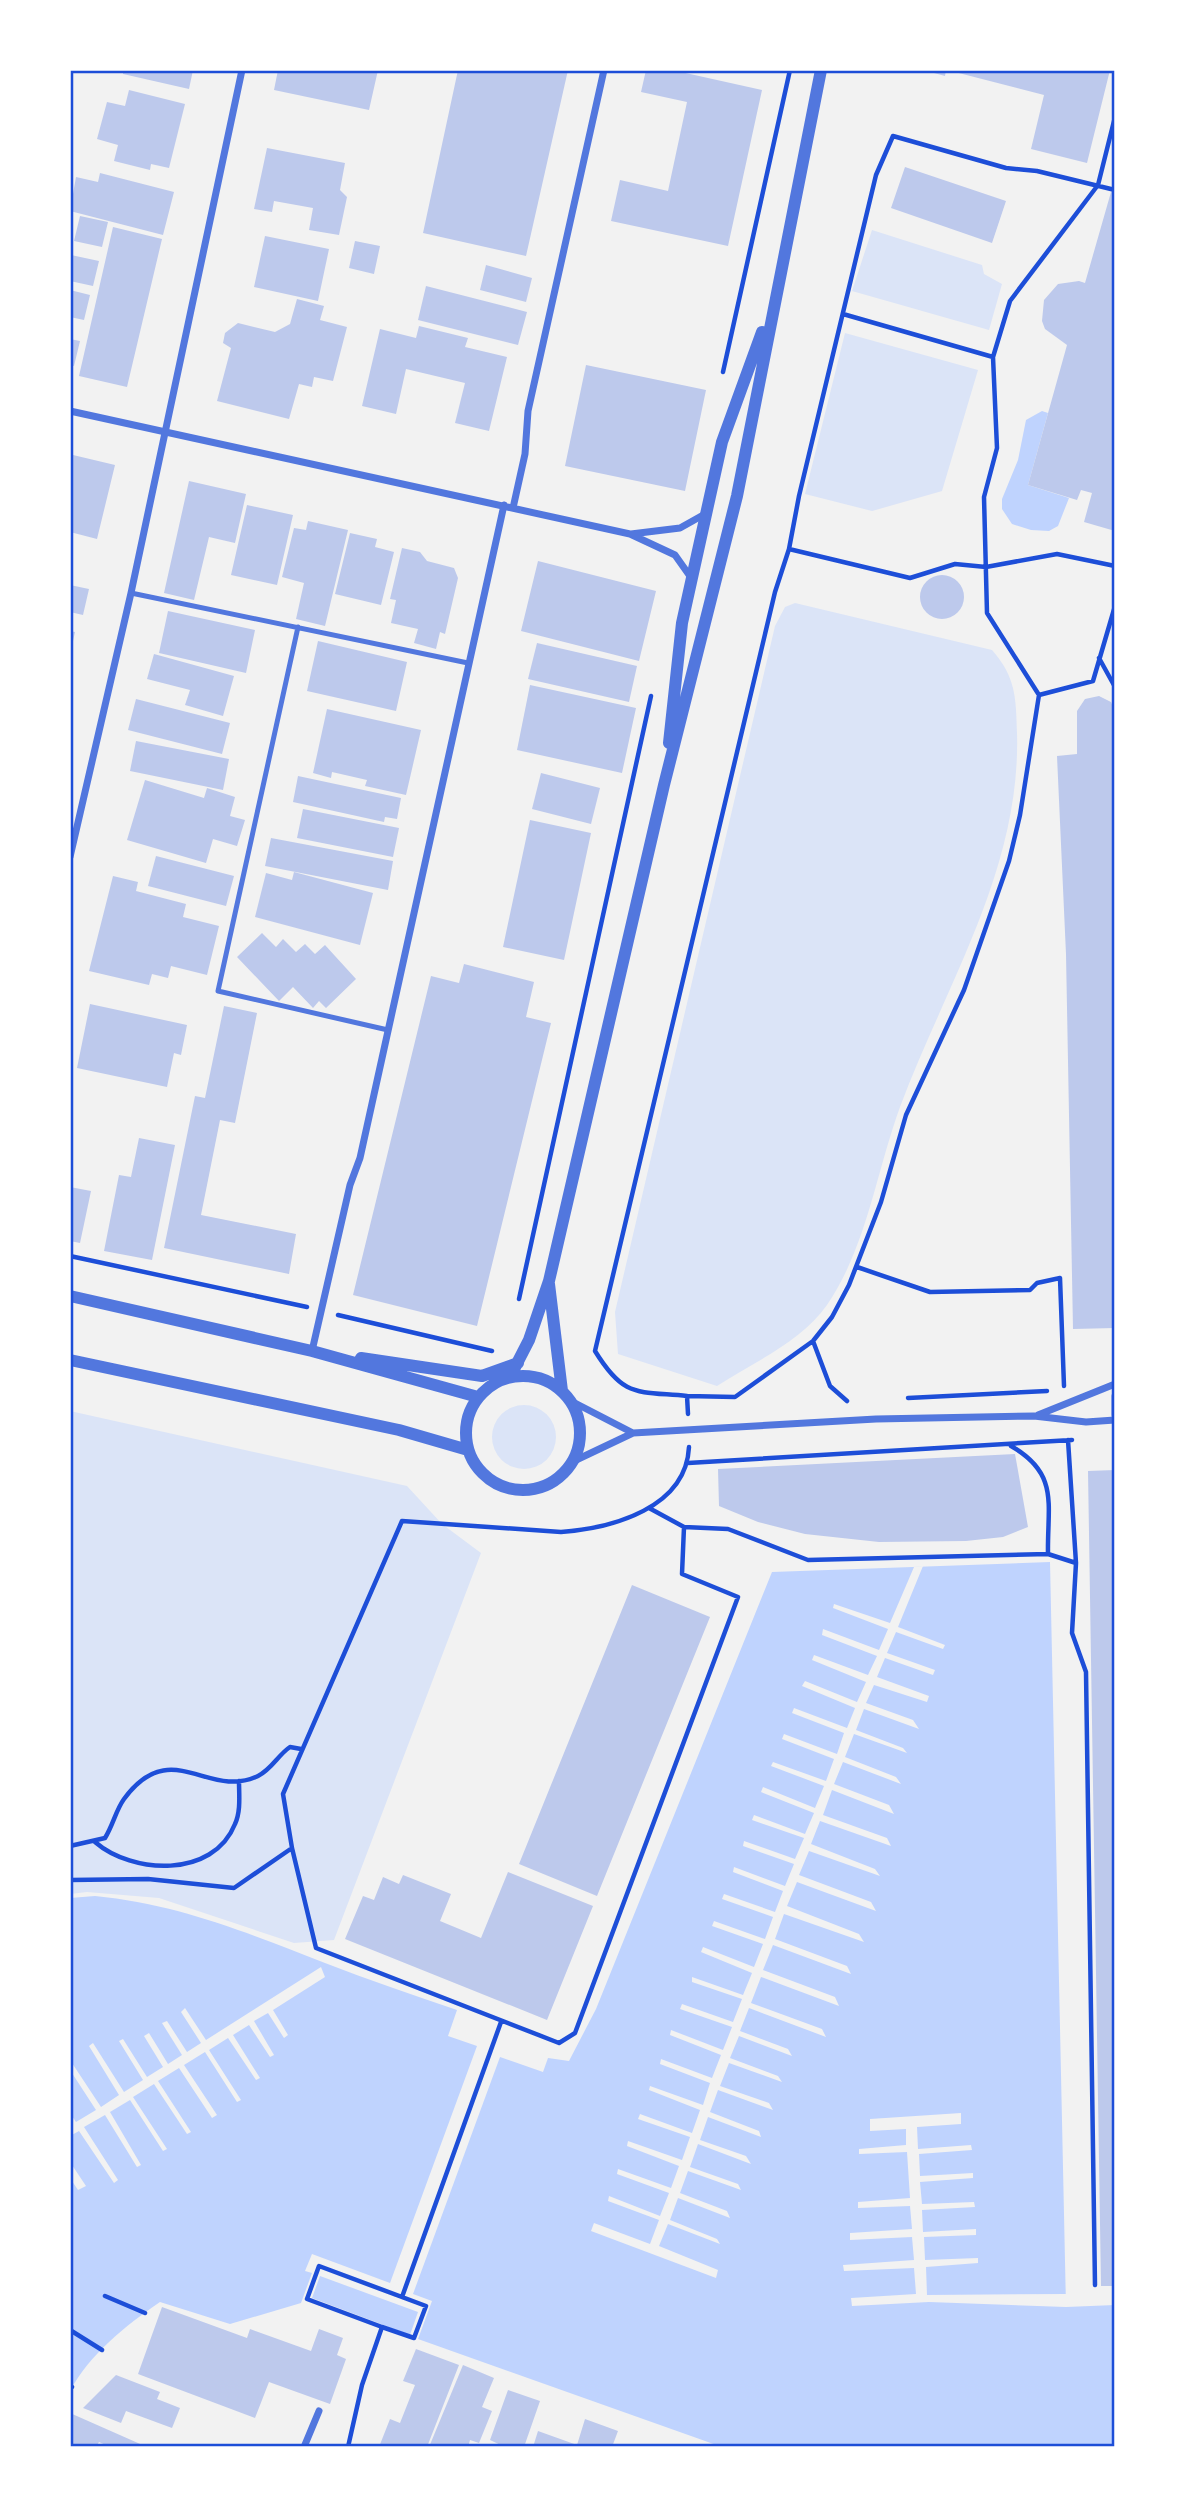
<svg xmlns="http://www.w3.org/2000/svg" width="1185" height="2517" viewBox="0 0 1185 2517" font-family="'PT Sans',sans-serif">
<rect width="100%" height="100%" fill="#f2f2f2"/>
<path fill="#dbe4f7" d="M872,230L982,265L984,274L1002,284L989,330L852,291Z
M845,333L978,370L942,491L872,511L805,494Z
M795,603L992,650C1016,677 1016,698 1017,733C1021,869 946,984 900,1107C876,1173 867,1246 827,1305C801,1342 754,1362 717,1386L618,1354L615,1312L775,626L785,607Z
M492 1437a32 32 0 1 1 64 0a32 32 0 1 1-64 0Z
M70,1411L407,1486L442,1524L481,1553L334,1940L294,1943L159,1898L87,1892L70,1894Z"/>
<path fill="#bfd3fe" d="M1042,411L1048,413L1028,485L1069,498L1058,526L1049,531L1031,530L1012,524L1002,509V499L1018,460L1026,420Z
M1050,1562L1066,2307L1115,2305V2447H722L418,2339L432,2301L413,2294L500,2057L543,2072L548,2058L569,2061L596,2009L772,1572Z
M95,1896C178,1904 248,1933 325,1963C369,1980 413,1995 457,2010L448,2036L477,2046L390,2283L312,2254L305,2271L312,2273L301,2303L230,2324L160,2302C125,2326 90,2354 70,2391V1898Z
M320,2276L418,2312L410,2335L312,2298Z"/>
<path fill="#f2f2f2" d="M923,1566L898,1627L945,1645L943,1649L896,1632L887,1653L935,1670L933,1675L885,1658L877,1677L929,1696L927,1702L874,1685L866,1703L913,1720L919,1729L864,1709L856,1730L903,1748L907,1753L854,1734L845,1757L896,1777L901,1784L843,1762L834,1784L889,1805L894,1814L832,1790L823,1815L887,1838L891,1846L820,1821L811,1844L875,1869L880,1876L809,1851L799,1875L871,1902L876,1911L797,1882L787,1906L859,1934L864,1942L784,1914L775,1939L847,1966L851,1974L773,1945L763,1970L835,1997L839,2006L761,1977L751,2003L822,2029L826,2037L749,2008L740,2031L788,2049L792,2056L739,2036L730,2058L778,2076L782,2082L729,2063L720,2086L769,2103L773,2110L718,2090L710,2112L759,2131L761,2137L708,2117L700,2140L746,2156L751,2164L698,2144L690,2167L738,2184L741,2190L688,2171L680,2193L727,2211L730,2218L678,2198L670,2220L717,2239L720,2244L668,2224L659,2246L718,2270L716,2278L591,2231L594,2223L650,2244L659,2220L608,2201L609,2196L660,2216L669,2193L617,2174L618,2169L671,2188L679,2166L627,2146L628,2141L682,2160L690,2137L638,2119L640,2114L692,2133L700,2110L649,2090L650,2086L703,2105L710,2083L660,2064L661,2059L712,2078L721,2055L670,2035L671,2030L723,2050L732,2027L680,2009L682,2004L733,2022L742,1999L692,1982V1977L743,1995L752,1973L701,1952L703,1947L754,1967L763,1944L712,1926L714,1921L765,1939L773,1917L722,1899L724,1894L775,1912L783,1891L733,1872L734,1867L785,1886L794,1864L743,1846L744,1841L795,1859L804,1838L752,1820L754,1815L805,1834L814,1813L761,1792L763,1787L815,1808L824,1786L771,1766L773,1762L826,1781L834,1759L782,1739L784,1734L837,1754L844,1733L792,1713L794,1708L847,1728L855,1708L802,1686L805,1681L857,1702L866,1682L812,1660L814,1655L868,1675L877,1656L822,1635L823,1629L879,1650L888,1629L833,1608L834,1604L890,1623L914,1567Z
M321,1967L325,1977L273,2010L288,2035L284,2038L268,2013L254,2021L274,2055L270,2057L249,2025L233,2035L260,2078L256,2080L228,2038L209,2050L241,2100L237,2102L205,2052L184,2065L217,2115L212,2118L179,2068L158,2081L191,2132L187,2134L154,2084L133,2097L167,2149L163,2151L130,2100L110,2112L141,2165L137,2167L105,2115L84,2127L118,2180L114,2183L79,2131L70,2136V2113L76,2122L96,2110L70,2070V2060L101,2107L119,2095L89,2046L93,2043L124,2092L143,2080L119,2041L123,2039L147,2077L163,2067L144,2036L149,2033L168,2064L182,2055L162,2023L167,2021L187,2052L201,2043L181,2012L185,2008L206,2040Z
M961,2113V2124L917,2127L918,2149L971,2145L972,2150L919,2154L920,2176L973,2173V2178L920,2182L922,2204L974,2202L975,2207L922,2210L923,2232L976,2229V2235L924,2237L925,2260L978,2258V2263L926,2267L927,2295L1066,2294V2307L929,2302L852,2306L851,2298L916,2294L914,2268L844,2271L843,2265L914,2260L912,2237L850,2240V2233L912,2229L910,2206L858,2208V2202L910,2198L907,2152L859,2154V2149L906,2145V2129L870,2131V2119Z
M70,2162L86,2186L78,2190L70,2178Z"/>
<path fill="#bdc9ec" d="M123,70H193L189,89L123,74Z
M278,70H378L369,110L274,90Z
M458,70H568L526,256L423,233Z
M646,70H672L762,90L728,246L611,221L620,180L668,191L687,102L641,92Z
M923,70H946L945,76Z
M947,70H1110L1087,163L1031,149L1044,95Z
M129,90L185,104L169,168L151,164L150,170L114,161L118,145L97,139L107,102L125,106Z
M267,148L345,163L340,190L347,197L339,235L309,230L313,208L274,201L272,212L254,209Z
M905,167L1006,201L992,243L891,208Z
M100,173L174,192L163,235L70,211L76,177L98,182Z
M1111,192L1115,193V531L1084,522L1092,493L1081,490L1077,500L1028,485L1067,345L1045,329L1042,321L1044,300L1058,284L1079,281L1085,283Z
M80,216L108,222L102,247L74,241Z
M113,227L162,239L127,387L79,376Z
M265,236L329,249L318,301L254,287Z
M355,241L380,246L374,274L349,268Z
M71,255L99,261L93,286L70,281Z
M486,265L532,278L526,302L480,290Z
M426,286L527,312L518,345L418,320Z
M70,290L90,295L84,320L70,317Z
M297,299L324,306L320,320L347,327L333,381L314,377L312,387L299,384L289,419L217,401L231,348L223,343L225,333L238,323L275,332L290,324Z
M419,326L468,338L465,347L507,357L489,431L455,423L465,383L406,369L396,414L362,406L380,329L416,338Z
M70,339L80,341L74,366L70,365Z
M586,365L706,390L685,491L565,466Z
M73,455L115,465L97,539L70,532V470Z
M189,481L246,494L235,543L209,537L194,600L164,593Z
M247,505L293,515L277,585L231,575Z
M308,521L348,530L325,626L296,619L304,583L282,577L294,528L306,530Z
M350,533L377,539L375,547L394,552L381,605L335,594Z
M402,548L420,552L427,561L454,568L458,578L445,634L440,632L436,649L414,643L418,629L391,623L396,600L390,599Z
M538,561L656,591L639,661L521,631Z
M920 597a22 22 0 1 1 44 0a22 22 0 1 1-44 0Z
M70,585L89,589L83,615L70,612Z
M168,611L255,630L246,673L159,653Z
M70,631L75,632L71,650L70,649Z
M318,641L407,662L396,711L307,691Z
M537,643L637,666L629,702L528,679Z
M154,654L234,676L223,716L185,705L190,690L147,679Z
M530,685L636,708L622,773L517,750Z
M1099,696L1111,702L1115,712V1328L1073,1329L1066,954L1057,756L1077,754V711L1085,699Z
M136,699L230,723L222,754L128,730Z
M327,709L421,730L406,795L365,786L367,780L332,772L331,778L313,773Z
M136,741L229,759L223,790L130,771Z
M541,773L600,788L591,824L532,809Z
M298,776L401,798L397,819L385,817L384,822L293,802Z
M145,780L204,798L207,788L235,797L230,816L245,820L237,846L213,839L206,863L127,840Z
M303,809L399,828L393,857L297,838Z
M530,820L591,833L564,960L503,947Z
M271,838L393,861L388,890L265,866Z
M156,856L234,876L226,906L148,886Z
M294,872L373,893L360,945L255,917L266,873L292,880Z
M113,876L138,882L136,891L186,904L183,917L219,926L207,975L171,966L168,978L152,974L149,985L89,971Z
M262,933L276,947L283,939L296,952L305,944L315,954L325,945L356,979L326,1008L319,1001L313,1008L293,987L279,1001L237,957Z
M464,964L534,982L526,1017L551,1023L477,1326L353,1295L431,976L459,983Z
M90,1004L187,1025L181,1055L174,1053L167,1087L77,1068Z
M224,1006L257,1013L235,1123L220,1120L201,1215L296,1234L289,1274L164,1248L195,1096L205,1098Z
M139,1138L175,1145L152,1260L104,1251L119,1175L131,1177Z
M70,1187L91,1191L80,1243L70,1241Z
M1015,1454L1028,1527L1003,1537L966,1541L879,1542L805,1534L758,1522L719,1506L718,1469Z
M1115,1470V2286H1101L1088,1471Z
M632,1585L710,1617L597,1896L519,1864Z
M508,1872L593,1906L547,2020L345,1939L363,1896L374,1900L383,1877L399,1884L403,1875L451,1894L440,1921L481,1938Z
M162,2307L247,2338L250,2329L311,2351L319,2329L343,2338L337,2355L346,2359L330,2404L269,2382L255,2418L138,2374Z
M416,2349L459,2365L427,2447H379L390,2419L400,2423L415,2385L403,2381Z
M463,2365L494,2378L482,2407L492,2411L479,2443L470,2440L468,2447H429Z
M116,2375L160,2392L157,2399L180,2408L172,2428L126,2411L121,2423L83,2408Z
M508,2390L540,2401L524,2447H505L490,2440Z
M70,2413L147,2447H110L99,2442L96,2447H70Z
M585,2419L618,2431L612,2447H533L538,2431L577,2445Z"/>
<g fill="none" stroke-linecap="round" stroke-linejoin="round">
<path stroke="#1d4ed8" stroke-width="4.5" d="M843,314L993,357L1010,301L1098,185L1115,117
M993,357L997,448L984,497L987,613L1039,695
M723,372L790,70
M789,549L799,496L876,175L893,136L1006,168L1037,171L1115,190
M1099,658L1115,687
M70,1256L307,1307
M857,1267L930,1292L1030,1290L1037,1283L1060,1278L1064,1386
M519,1299L651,696
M338,1315L492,1351
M813,1341L830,1386L847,1401
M687,1396C636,1391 624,1398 595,1351L775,592L789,549L910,578L955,564L986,567L1057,554L1115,566
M908,1398L1047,1391
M688,1414L687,1396L735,1397L813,1341L832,1317L849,1285L881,1202L906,1115L964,990L1009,861L1020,815L1039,695L1093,681L1115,606
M1068,1440L1076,1563
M1011,1446C1060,1474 1047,1505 1048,1554L1076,1563L1072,1633L1086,1672L1095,2285
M688,1463L1072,1440
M649,1508L684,1527L728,1529L808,1560L1048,1554
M684,1527L682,1574L738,1597L575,2033L559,2043L316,1948L292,1848L283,1794L402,1521L561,1532C613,1528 686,1508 689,1447
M95,1842C132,1874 213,1879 235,1824C241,1811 239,1795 239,1781
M70,1846L105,1838C113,1825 116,1810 124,1799C171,1735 208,1800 258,1776C272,1769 278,1755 290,1747L301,1749
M70,1880L148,1879L234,1888L292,1848
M105,2296L145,2313
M402,2297L501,2022
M70,2330L102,2350
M70,2386L72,2387
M348,2447L362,2385L382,2327L307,2299L319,2266L426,2306L414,2338L382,2327"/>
<path stroke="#5277de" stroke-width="5" d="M131,593L468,663
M298,627L218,991L388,1030"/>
<path stroke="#5277de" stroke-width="7" d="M70,411L630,534L675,555L692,579
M513,508L525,454L528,411L604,70
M631,534L680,528L705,514
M70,857L131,593L242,70
M312,1351L350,1185L360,1158L504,505
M1115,1396V1415
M571,1401L633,1433
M1038,1415L1115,1384
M574,1461L633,1433L876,1419L1034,1416L1086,1422L1115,1420
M304,2447L319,2411"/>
<path stroke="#5277de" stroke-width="12" d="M669,743L682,623L722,442L762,332
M549,1284L562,1391
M70,1296L312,1351L478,1397
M361,1358L482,1376L518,1363
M70,1360L399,1430L468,1450
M466 1433a57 57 0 1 1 114 0a57 57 0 1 1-114 0Z
M510,1377L529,1340L549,1281L664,785L737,496L821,70"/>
</g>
<rect width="1185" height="2517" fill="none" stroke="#ffffff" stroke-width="144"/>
<rect x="72" y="72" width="1041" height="2373" fill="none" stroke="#1d4ed8" stroke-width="2.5"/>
</svg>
